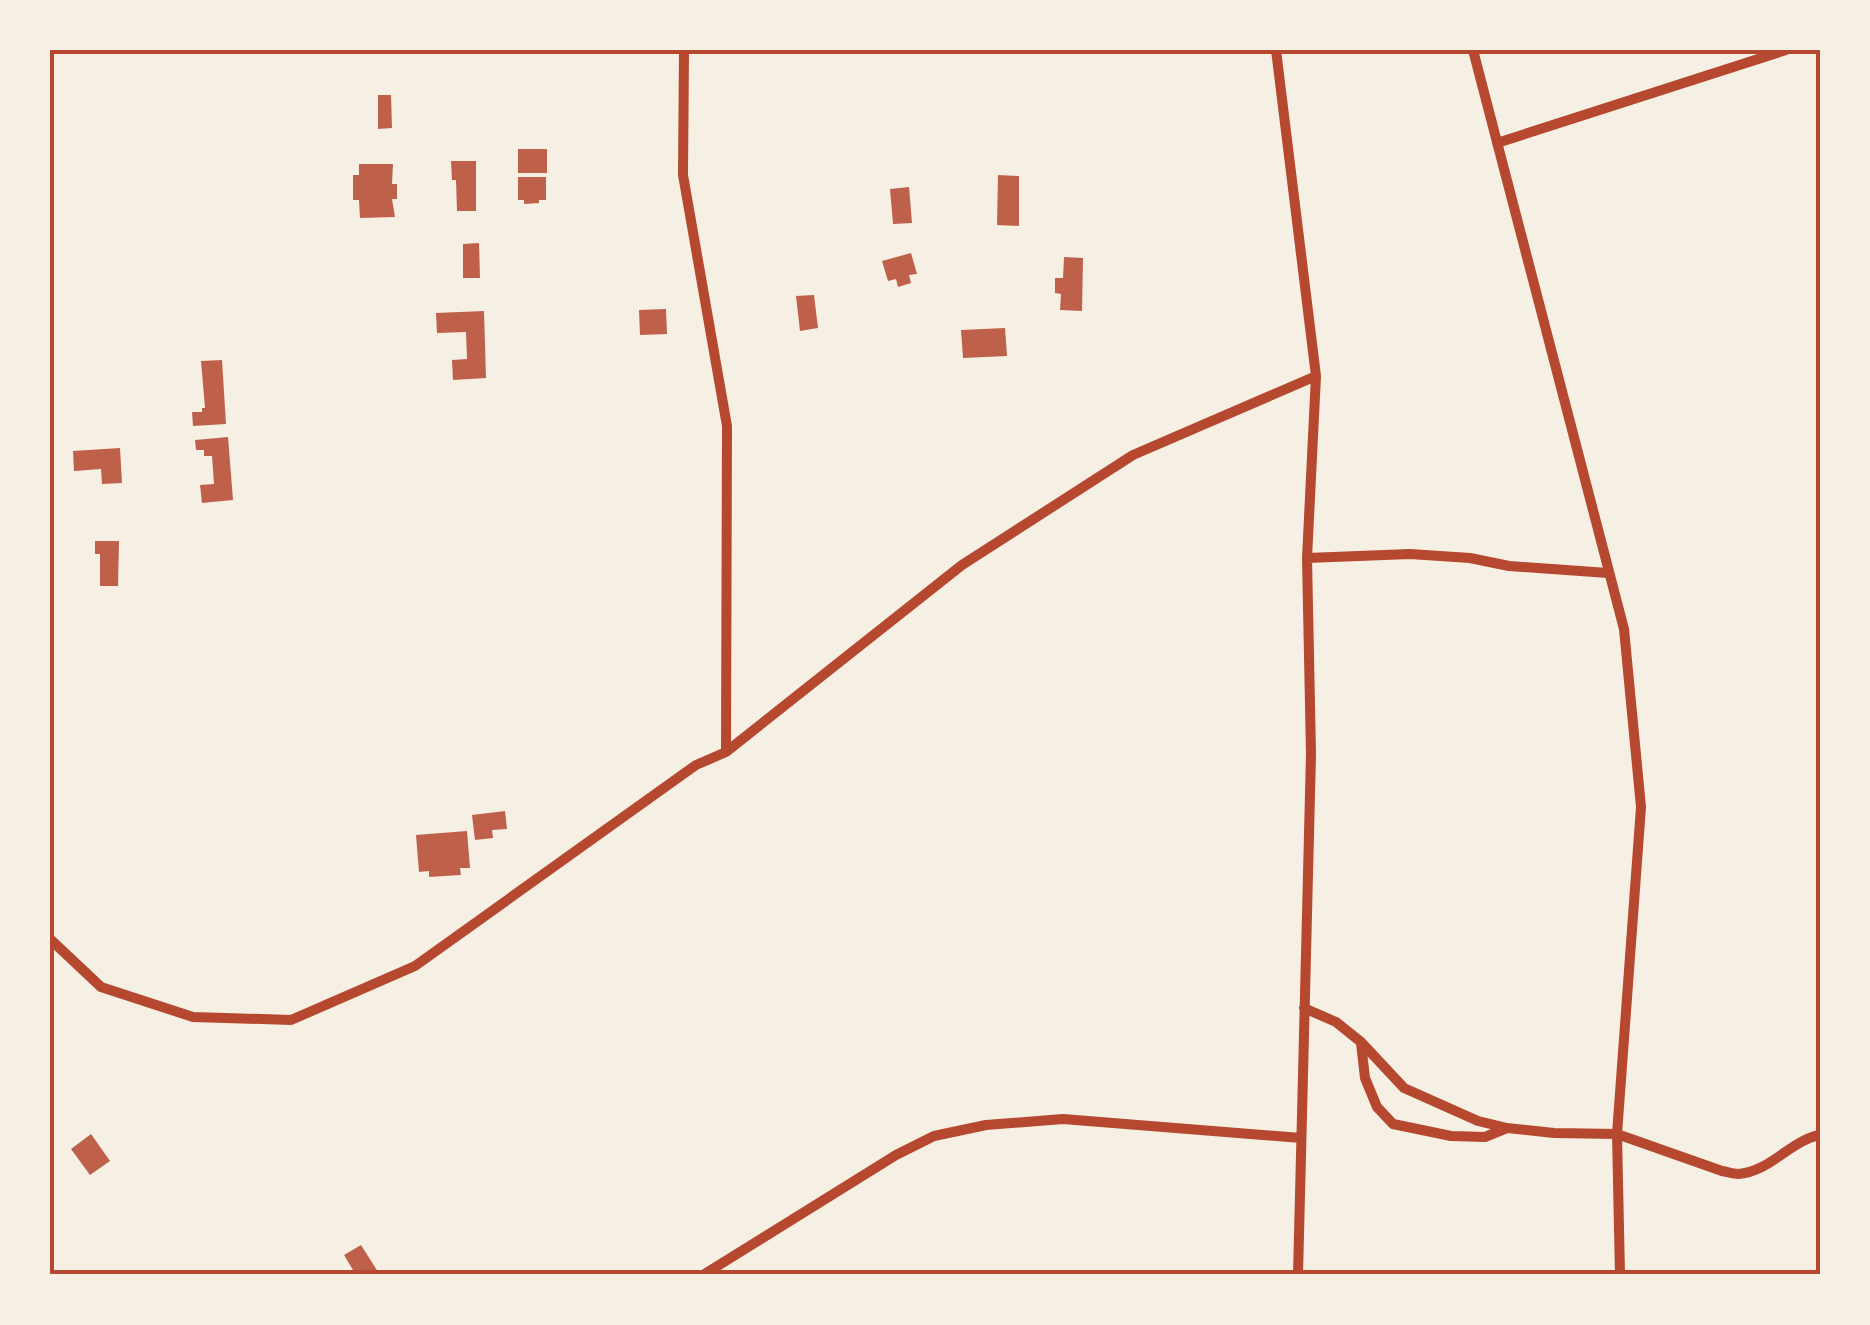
<svg xmlns="http://www.w3.org/2000/svg" width="1870" height="1325" viewBox="0 0 1870 1325" font-family="Jost,sans-serif">
<rect width="100%" height="100%" fill="#f6efe4"/>
<path fill="#bf614a" d="M378,95H391L392,128L378,129Z
M518,149H547V173H518Z
M451,161H476V211H457L456,180H452Z
M359,164H393L392,184H397V199H392L395,217L360,218L359,200H353V175H359Z
M998,175L1019,176V226L997,225Z
M518,177H546V200H539V203L524,204V200H518Z
M909,187L912,223L893,224L890,189Z
M479,243L480,278H463V244Z
M911,253L917,274L909,275L911,283L898,287L896,279L888,281L882,261Z
M1064,257L1083,258L1082,311L1060,310L1061,294L1055,293V278H1063Z
M814,295L818,328L800,331L796,296Z
M666,309L667,334L640,335L639,310Z
M484,311L486,378L453,380L452,360L467,359L466,332L437,333L436,313Z
M1005,328L1007,356L963,358L961,330Z
M222,360L226,424L193,426L192,412H202V408H205L201,361Z
M228,437L233,500L202,503L200,485L214,484L212,456H204V450H196L195,440Z
M120,448L122,483L102,484L101,469L74,471L73,451Z
M95,541H119L118,586H100V554H95Z
M505,811L507,829L492,830L493,838L475,840L472,815Z
M467,831L470,868H460L461,875L429,877V871L419,872L416,835Z
M91,1134L110,1161L90,1175L71,1149Z
M361,1245L380,1275H356L344,1255Z"/>
<g fill="none" stroke-linecap="round" stroke-linejoin="round">
<path stroke="#b5482f" stroke-width="10" d="M684,50L683,175L727,426L726,752
M1276,50L1316,376L1307,558L1311,754L1298,1275
M1473,50L1624,629L1641,807L1617,1134L1620,1275
M1497,143L1786,50
M1307,558L1410,554L1470,558L1509,566L1608,573
M50,939L101,987L193,1017L291,1020L415,966L696,765L726,752L962,565L1133,455L1316,376
M1304,1008L1336,1022L1361,1042L1404,1088L1478,1121L1507,1128L1554,1133L1617,1134L1722,1171C1728,1172 1733,1174 1738,1174C1770,1172 1791,1140 1820,1135
M1361,1043L1365,1078L1377,1107L1393,1124L1451,1136L1485,1137L1507,1128
M703,1275L896,1155L934,1136L986,1125L1063,1119L1301,1138"/>
</g>
<rect width="1870" height="1325" fill="none" stroke="#f6efe4" stroke-width="105"/>
<rect x="52" y="52" width="1766" height="1220" fill="none" stroke="#b5482f" stroke-width="4"/>
</svg>
